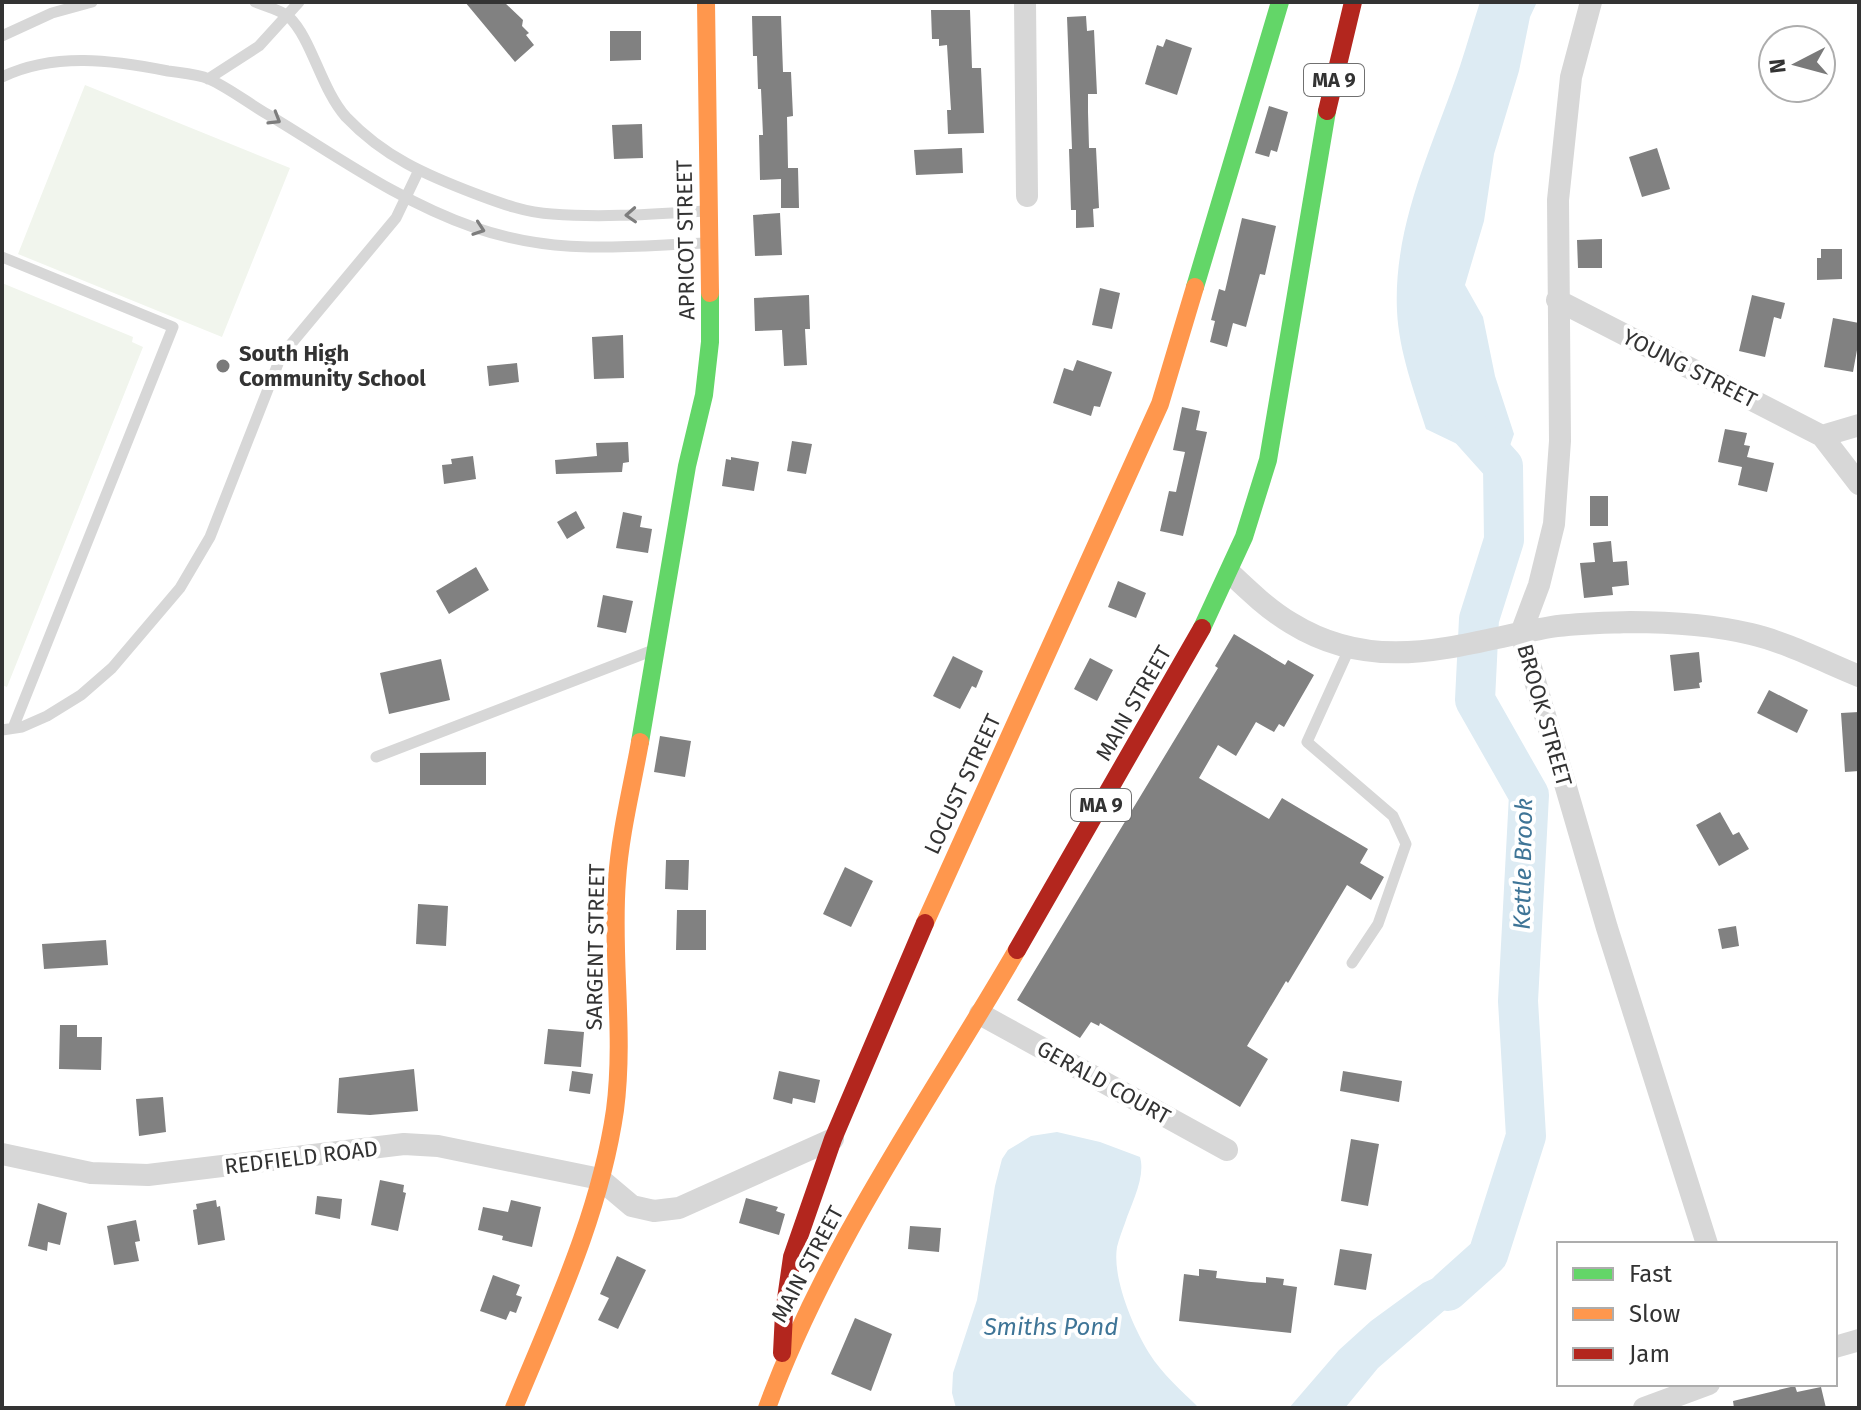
<svg xmlns="http://www.w3.org/2000/svg" width="1861" height="1410" viewBox="0 0 1861 1410" font-family="'Fira Sans',sans-serif">
<rect width="100%" height="100%" fill="#fff"/>
<path fill="#f1f5ed" d="M85,85L290,168L222,337L18,254Z
M2,283L133,337L132,342L143,347L7,687L2,685Z"/>
<path fill="#ddebf3" d="M1480,2H1537L1530,17L1519,71L1494,154L1484,221L1465,285L1483,317L1495,376L1514,434L1503,466L1426,429C1414,391 1399,352 1397,311C1393,224 1433,146 1460,66C1467,45 1473,23 1480,2Z
M1057,1132L1100,1142L1140,1157C1146,1177 1131,1204 1125,1223C1122,1231 1119,1239 1117,1247C1112,1278 1133,1327 1149,1353C1162,1374 1182,1391 1199,1408H956L952,1393L953,1373L977,1300L995,1186L1002,1159L1008,1150L1031,1136Z
M1473,1248L1488,1255L1491,1270L1378,1368L1345,1408H1289L1339,1350L1371,1321L1423,1283L1460,1266Z"/>
<g fill="none" stroke-linecap="round" stroke-linejoin="round">
<path stroke="#ddebf3" stroke-width="40" d="M1448,1291L1488,1255L1526,1136L1518,1001L1529,795L1475,700L1479,619L1504,540L1503,466L1468,427"/>
</g>
<path fill="#818181" d="M465,2H504L523,20L522,26L529,33L526,35L534,45L515,62Z
M931,10H970L972,68H981L984,133L948,134L947,110H951L947,45L939,46V39H932Z
M752,16H781L783,72H791L793,116L787,117L788,168H798L799,208H781V179L760,180L759,135H763L761,89H758L757,56H753Z
M1086,16L1087,31L1094,30L1097,94H1088V112L1089,148H1096L1099,208L1093,209L1094,227L1076,228V210H1071L1069,149H1072L1067,17Z
M610,31H641V60L610,61Z
M1166,39L1192,48L1177,95L1145,84L1157,45L1163,47Z
M1269,106L1288,112L1277,152L1271,150L1269,157L1255,153Z
M642,124L643,158L614,159L612,125Z
M962,148L963,173L916,175L914,150Z
M1657,148L1670,189L1642,197L1629,157Z
M780,213L782,255L755,256L753,215Z
M1242,218L1276,226L1265,275L1260,274L1246,327L1233,323L1227,347L1210,342L1215,321L1211,320L1219,289L1225,291Z
M1602,239V268H1578L1577,240Z
M1821,249H1842V279L1817,280V258H1821Z
M1100,288L1120,293L1112,329L1092,325Z
M809,295L810,329H805L807,365L784,366L782,330L755,331L754,298Z
M1752,295L1785,303L1781,319L1774,317L1765,357L1739,351Z
M1833,318L1859,323V339L1853,372L1824,367Z
M623,335L624,378L594,379L592,337Z
M1077,360L1112,372L1100,407L1094,406L1091,416L1053,403L1064,368L1073,371Z
M517,363L519,382L489,386L487,366Z
M1182,407L1200,411L1196,430L1207,432L1183,536L1160,531L1169,491L1176,492L1185,452L1173,450Z
M1725,429L1747,433L1744,445L1750,446L1747,457L1774,463L1767,492L1738,485L1742,467L1718,462Z
M792,441L812,444L806,474L787,471Z
M628,442L629,462L623,463L622,472L556,474L555,460L597,456L596,443Z
M473,456L476,479L444,484L442,465L452,464L451,459Z
M731,457L759,462L754,491L722,486L726,459L731,460Z
M1590,496H1608V526H1590Z
M576,511L585,528L567,539L557,522Z
M623,512L642,516L640,527L652,529L648,553L616,548Z
M1611,541L1613,562L1627,561L1629,585L1612,587L1613,595L1584,598L1580,563L1595,562L1593,543Z
M476,567L489,590L449,614L436,591Z
M1118,581L1146,593L1136,618L1108,607Z
M603,595L633,601L626,633L597,627Z
M1234,634L1285,665L1288,660L1314,675L1284,727L1279,724L1274,732L1256,722L1236,756L1218,745L1199,778L1269,819L1282,798L1368,849L1360,863L1384,877L1371,900L1347,885L1288,983L1286,981L1247,1046L1268,1059L1240,1107L1100,1023L1099,1026L1091,1022L1080,1038L1017,1000L1218,668L1215,666Z
M1699,652L1702,682L1699,683L1700,688L1674,691L1670,655Z
M953,656L983,671L976,688L972,686L960,709L933,696Z
M1090,658L1113,670L1097,701L1074,689Z
M441,659L450,700L389,714L380,673Z
M1769,690L1808,710L1797,733L1757,713Z
M1859,712V771L1845,772L1841,713Z
M660,736L691,741L685,777L654,772Z
M486,752V785H420V753Z
M1720,812L1733,835L1739,832L1749,849L1719,866L1696,825Z
M666,860H689L688,890L665,889Z
M845,867L873,881L851,927L823,914Z
M418,904L448,906L446,946L416,944Z
M677,910H706V950H676Z
M1736,926L1739,946L1722,949L1718,929Z
M106,940L108,965L44,969L42,944Z
M60,1025H77V1037H102L101,1070L59,1069Z
M548,1029L584,1032L581,1067L544,1064Z
M414,1069L418,1111L370,1115L337,1113L339,1078Z
M572,1071L593,1074L590,1094L569,1091Z
M779,1071L820,1080L815,1103L793,1098L792,1104L773,1099Z
M1343,1071L1402,1081L1399,1102L1340,1091Z
M163,1097L166,1132L139,1136L136,1099Z
M1351,1139L1379,1144L1368,1206L1341,1201Z
M380,1180L404,1185L403,1192L406,1193L398,1231L371,1225Z
M317,1196L342,1199L340,1219L315,1214Z
M746,1198L778,1207L776,1211L785,1214L779,1235L739,1223Z
M216,1200L217,1207L220,1206L225,1240L198,1245L193,1210L197,1209L196,1204Z
M511,1200L541,1207L532,1247L502,1240L503,1236L478,1230L483,1207L508,1212Z
M38,1203L67,1213L60,1245L48,1242L47,1251L28,1246Z
M136,1220L140,1241L135,1242L139,1261L114,1265L107,1226Z
M910,1226L941,1228L939,1252L908,1249Z
M1340,1249L1372,1254L1366,1290L1334,1285Z
M617,1256L646,1270L618,1329L598,1320L609,1298L600,1294Z
M1199,1269L1217,1271L1216,1278L1251,1282L1266,1283V1277L1284,1279L1283,1285L1297,1287L1291,1333L1179,1321L1184,1274L1199,1276Z
M493,1275L520,1285L516,1295L522,1297L516,1313L510,1311L506,1320L480,1311Z
M855,1318L892,1334L871,1391L831,1374Z
M1795,1386L1797,1392L1821,1387L1826,1408H1734L1733,1401Z"/>
<g fill="none" stroke-linecap="round" stroke-linejoin="round">
<path stroke="#d7d7d7" stroke-width="11" d="M255,2C265,6 281,10 289,17C312,39 321,89 346,117C384,157 426,175 476,194C500,203 526,213 552,214C603,218 654,214 704,211
M2,36L52,13L92,2
M2,77C54,52 113,60 168,71C181,73 197,74 209,79C229,88 248,103 267,114C334,154 398,201 473,227C557,256 621,246 707,243
M208,79L259,46L299,2
M2,257L173,327L13,728
M1350,647L1307,742L1393,816L1406,844L1378,924L1352,963
M2,730L22,727L47,716L81,695L112,668L180,588L210,537L281,356L396,218L418,172
M376,757L651,651"/>
<path stroke="#d7d7d7" stroke-width="22" d="M1025,2L1027,196
M1591,2L1571,77L1558,200L1560,441L1554,524L1539,585L1521,633L1607,928L1707,1244
M1557,300L1822,436L1859,484
M1822,436L1859,425
M1230,573C1249,591 1269,610 1291,623C1378,677 1460,643 1551,627C1577,623 1604,623 1630,622C1670,622 1713,625 1751,634C1783,641 1827,663 1859,676
M980,1014L1227,1150
M2,1154L91,1173L148,1175L404,1144L438,1146L600,1179L632,1206L654,1211L679,1208L833,1139
M1835,1347L1859,1340
M1644,1408L1709,1384"/>
<path stroke="#63d668" stroke-width="18" d="M1195,287L1280,2
M1202,628L1244,537L1268,460L1327,111
M640,742L687,466L704,395L710,342V293"/>
<path stroke="#ff974d" stroke-width="18" d="M706,2L710,293
M925,923L1160,404L1195,287
M514,1408C554,1311 600,1214 615,1110C625,1033 611,956 617,880C620,834 632,787 640,742
M767,1408C827,1244 930,1100 1017,950"/>
<path stroke="#b3261e" stroke-width="18" d="M1327,111L1353,2
M1017,950L1202,628
M782,1353L784,1313L792,1257L833,1139L925,923"/>
</g>
<defs><path id="oneway-chevron" d="M-2-3.5L2.5 0L-2 3.5" fill="none" stroke-width="1.6" stroke-linecap="round" stroke-linejoin="round" transform="scale(2)"/></defs>
<g stroke="#7d7d7d">
<use href="#oneway-chevron" transform="translate(275 119) rotate(31)"/>
<use href="#oneway-chevron" transform="translate(631 215) rotate(177)"/>
<use href="#oneway-chevron" transform="translate(479 229) rotate(19)"/>
</g>
<circle fill="#7a7a7a" stroke="#fff" stroke-width="3" cx="223" cy="366" r="8"/>
<g text-anchor="middle" stroke-width="8" stroke-linejoin="round" paint-order="stroke">
<g fill="#fff" stroke="#707070" stroke-width="2">
<rect x="1304" y="64" width="60" height="32" rx="6"/>
<rect x="1071" y="789" width="60" height="32" rx="6"/>
</g>
<g font-size="20" font-weight="bold" fill="#333">
<text x="1334" y="87">MA 9</text>
<text x="1101" y="812">MA 9</text>
</g>
<g font-size="22" fill="#333" stroke="#fff">
<text transform="translate(685 240) rotate(-91)" y="8">APRICOT STREET</text>
<text transform="translate(1690 368) rotate(27)" y="8">YOUNG STREET</text>
<text transform="translate(1133 703) rotate(-60)" y="8">MAIN STREET</text>
<text transform="translate(1545 715) rotate(74)" y="8">BROOK STREET</text>
<text transform="translate(962 784) rotate(-65)" y="8">LOCUST STREET</text>
<text transform="translate(595 947) rotate(-89)" y="8">SARGENT STREET</text>
<text transform="translate(1104 1082) rotate(29)" y="8">GERALD COURT</text>
<text transform="translate(301 1157) rotate(-7)" y="8">REDFIELD ROAD</text>
<text transform="translate(807 1264) rotate(-62)" y="8">MAIN STREET</text>
</g>
<g font-size="22" font-weight="bold" fill="#333" stroke="#fff" text-anchor="start">
<text x="239" y="361">South High<tspan x="239" dy="25">Community School</tspan></text>
</g>
<g font-size="24" font-style="italic" fill="#3f7597" stroke="#fff">
<text transform="translate(1523 864) rotate(-89)" y="8">Kettle Brook</text>
<text x="1051" y="1335">Smiths Pond</text>
</g>
</g>
<rect width="1861" height="1410" fill="none" stroke="#333333" stroke-width="8"/>
<rect x="1557" y="1242" width="280" height="144" fill="#ffffff" stroke="#adadad" stroke-width="2"/>
<rect x="1573" y="1268" width="40" height="12" fill="#63d668" stroke="#adadad" stroke-width="2"/>
<text x="1629" y="1282" font-size="24" fill="#333333">Fast</text>
<rect x="1573" y="1308" width="40" height="12" fill="#ff974d" stroke="#adadad" stroke-width="2"/>
<text x="1629" y="1322" font-size="24" fill="#333333">Slow</text>
<rect x="1573" y="1348" width="40" height="12" fill="#b3261e" stroke="#adadad" stroke-width="2"/>
<text x="1629" y="1362" font-size="24" fill="#333333">Jam</text>
<g transform="translate(1797 64) rotate(264)"><circle r="38" fill="#ffffff" stroke="#adadad" stroke-width="2"/>
<path d="M0-6L14 30L0 20L-14 30Z" fill="#7a7a7a"/>
<text y="-12" font-size="22" font-weight="bold" text-anchor="middle" fill="#333333">N</text>
</g>
</svg>
